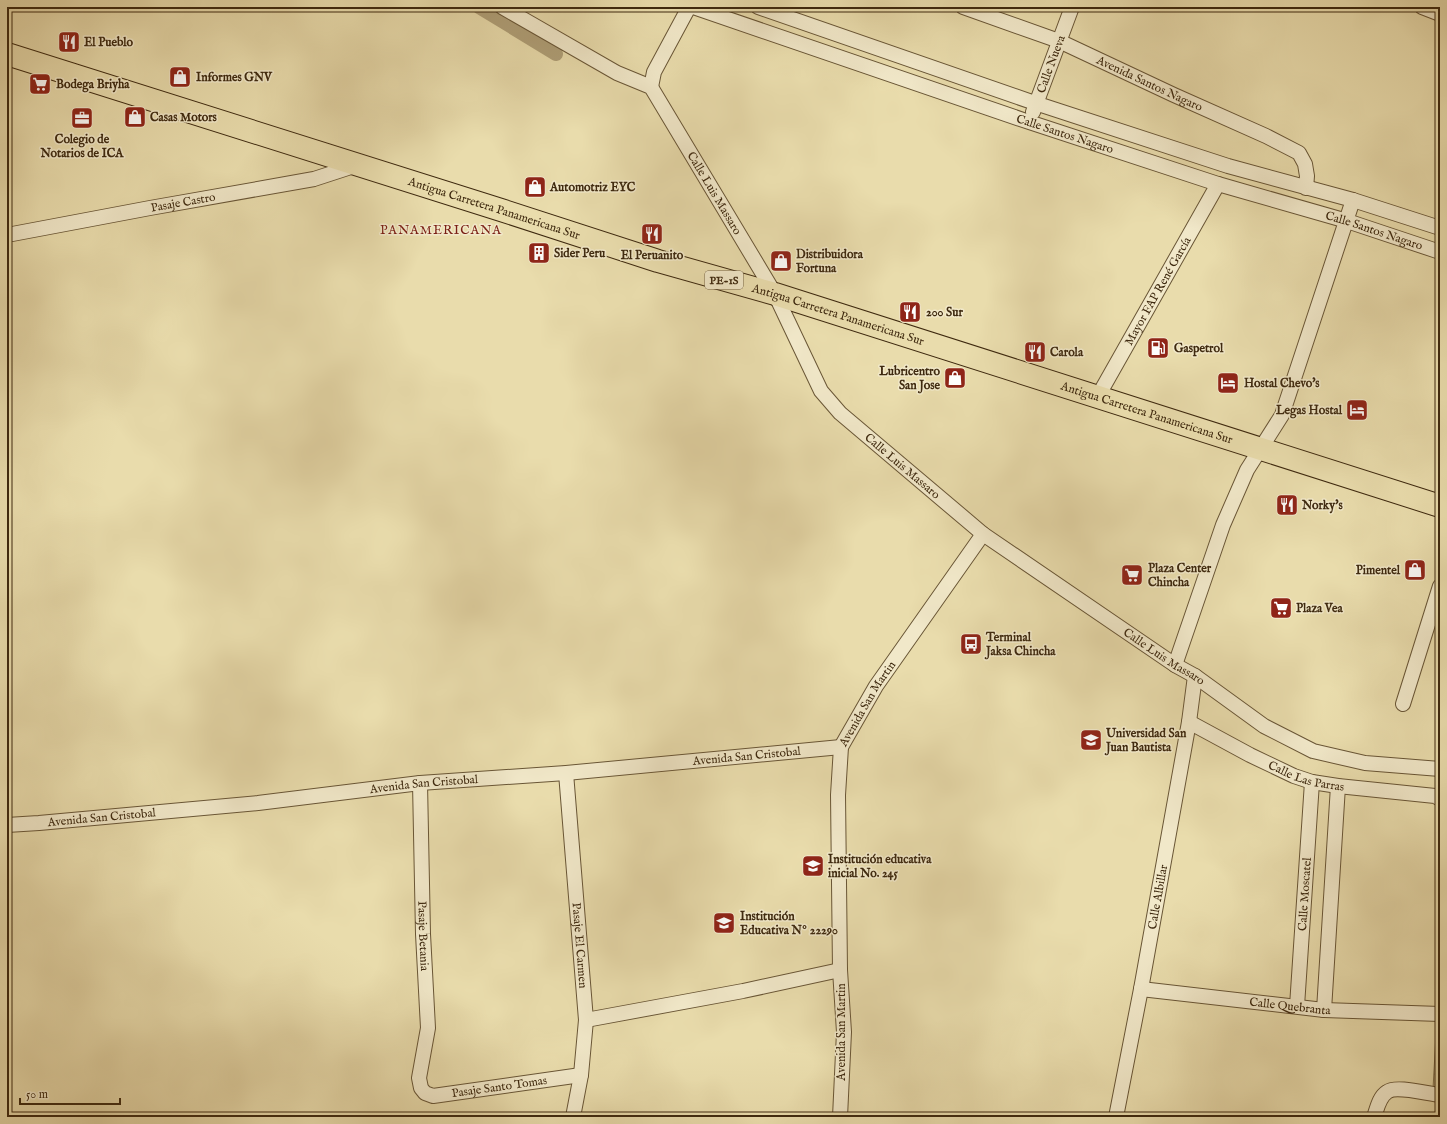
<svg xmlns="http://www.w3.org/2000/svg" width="1447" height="1124" viewBox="0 0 1447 1124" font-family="'IM FELL English',serif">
<defs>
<pattern id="forest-crowns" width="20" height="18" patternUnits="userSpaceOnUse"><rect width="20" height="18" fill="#ccbe91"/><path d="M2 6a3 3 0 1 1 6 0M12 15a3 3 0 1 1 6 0" fill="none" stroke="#b0a37c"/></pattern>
</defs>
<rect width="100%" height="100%" fill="#e9dcac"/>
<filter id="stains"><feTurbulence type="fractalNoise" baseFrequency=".005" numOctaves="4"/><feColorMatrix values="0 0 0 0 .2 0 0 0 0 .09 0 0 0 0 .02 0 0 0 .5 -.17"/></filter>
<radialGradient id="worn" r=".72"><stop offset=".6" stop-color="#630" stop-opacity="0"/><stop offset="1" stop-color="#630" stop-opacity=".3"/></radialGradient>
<path fill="url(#forest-crowns)" stroke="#857450" d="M1436,1034H1440V1090L1433,1089Z"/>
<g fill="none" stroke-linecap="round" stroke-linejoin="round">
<path stroke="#af9f77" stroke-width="14" d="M479,7L556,54"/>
<g stroke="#695636" stroke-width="16">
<g id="street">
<path id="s1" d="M502,7L617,73L651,87L775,294L821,391L840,413L983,534L1175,665L1195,676L1264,726L1313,751L1365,763L1440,769"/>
<path id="s2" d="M693,7L1029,122L1218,184L1347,221L1440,252"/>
<path d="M758,7L1035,103L1228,166L1353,200L1440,228"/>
<path id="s3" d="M963,7L1059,41L1174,95L1266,136L1299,153L1305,164L1307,176L1306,188"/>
<path d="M1422,7L1440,14"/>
<path d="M651,87L654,72L689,7"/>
<path id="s4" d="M1033,112L1072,7"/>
<path id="s5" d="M7,235L150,208L314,179L357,165"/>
<path id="s6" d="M1097,398L1218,184"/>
<path d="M1175,665L1223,525L1247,470L1282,415L1353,200"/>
<path d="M1403,704L1440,586"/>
<path id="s7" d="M1189,722L1250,755L1294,776L1312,782L1338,786L1435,796L1440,799"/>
<path id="s8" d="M566,773L586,1020L581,1075L573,1117"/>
<path id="s9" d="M420,783L423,934L428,1028L419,1078L421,1088L425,1093L433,1096L581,1075"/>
<path id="s10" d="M7,825L39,823L258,803L420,783L566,773L841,747"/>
<path id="s11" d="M1141,989L1324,1010L1440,1014"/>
<path id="s12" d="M1297,1006L1312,782"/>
<path d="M1324,1010L1338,786"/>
<path d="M586,1020L743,991L840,970"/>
<path id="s13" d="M840,1117L844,1032L840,970L838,795L841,747L876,686L983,534"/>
<path id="s14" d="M1116,1117L1141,989L1189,722L1195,676"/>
<path d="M1374,1117C1377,1109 1379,1097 1387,1092C1396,1085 1428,1094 1440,1095"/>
</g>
</g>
<g stroke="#3e290f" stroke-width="24">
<g id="highway">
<path id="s15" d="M7,54L501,210L658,261L775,294L1440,506"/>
</g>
</g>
<use href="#street" stroke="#f1e8c9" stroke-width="14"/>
<use href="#highway" stroke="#e9dcac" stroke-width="22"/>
</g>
<defs>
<g id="restaurant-square" transform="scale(1.15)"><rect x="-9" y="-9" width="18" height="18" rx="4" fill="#8f2418" stroke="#f1e8c9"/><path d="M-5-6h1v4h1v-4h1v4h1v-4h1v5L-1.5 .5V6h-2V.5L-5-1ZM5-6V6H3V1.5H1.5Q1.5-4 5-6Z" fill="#fff"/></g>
<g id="shop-square" transform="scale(1.15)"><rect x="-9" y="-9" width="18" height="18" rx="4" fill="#8f2418" stroke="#f1e8c9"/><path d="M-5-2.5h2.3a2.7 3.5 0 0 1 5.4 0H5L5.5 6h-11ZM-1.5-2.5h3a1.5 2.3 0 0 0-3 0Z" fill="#fff"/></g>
<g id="supermarket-square" transform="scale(1.15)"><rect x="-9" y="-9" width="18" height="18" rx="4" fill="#8f2418" stroke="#f1e8c9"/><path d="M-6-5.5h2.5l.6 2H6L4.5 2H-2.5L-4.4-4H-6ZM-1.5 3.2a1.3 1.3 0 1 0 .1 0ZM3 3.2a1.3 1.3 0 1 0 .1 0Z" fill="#fff"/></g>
<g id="office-square" transform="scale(1.15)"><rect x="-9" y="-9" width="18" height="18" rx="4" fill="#8f2418" stroke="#f1e8c9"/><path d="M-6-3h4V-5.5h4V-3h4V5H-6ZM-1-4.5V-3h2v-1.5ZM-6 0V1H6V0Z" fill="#fff"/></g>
<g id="building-square" transform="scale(1.15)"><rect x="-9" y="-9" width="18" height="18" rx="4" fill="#8f2418" stroke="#f1e8c9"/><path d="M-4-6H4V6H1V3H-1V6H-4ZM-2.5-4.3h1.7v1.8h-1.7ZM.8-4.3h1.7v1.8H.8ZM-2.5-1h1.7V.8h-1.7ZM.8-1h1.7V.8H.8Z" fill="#fff"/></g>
<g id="fuel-square" transform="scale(1.15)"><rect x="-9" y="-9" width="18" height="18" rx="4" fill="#8f2418" stroke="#f1e8c9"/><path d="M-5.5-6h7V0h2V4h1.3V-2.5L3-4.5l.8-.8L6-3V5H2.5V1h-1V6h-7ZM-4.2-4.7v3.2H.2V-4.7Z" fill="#fff"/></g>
<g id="hotel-square" transform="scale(1.15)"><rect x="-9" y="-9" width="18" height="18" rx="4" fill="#8f2418" stroke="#f1e8c9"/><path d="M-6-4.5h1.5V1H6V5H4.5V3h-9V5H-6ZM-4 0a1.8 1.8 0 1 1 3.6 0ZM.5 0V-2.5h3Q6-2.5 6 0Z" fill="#fff"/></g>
<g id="bus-square" transform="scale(1.15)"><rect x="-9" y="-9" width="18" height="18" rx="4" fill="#8f2418" stroke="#f1e8c9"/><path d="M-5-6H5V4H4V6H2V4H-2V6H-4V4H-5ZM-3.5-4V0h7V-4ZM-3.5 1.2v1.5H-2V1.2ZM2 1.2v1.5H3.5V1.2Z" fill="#fff"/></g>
<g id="university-square" transform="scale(1.15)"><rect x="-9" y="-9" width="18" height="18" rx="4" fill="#8f2418" stroke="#f1e8c9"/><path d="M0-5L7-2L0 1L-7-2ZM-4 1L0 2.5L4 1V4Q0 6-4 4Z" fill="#fff"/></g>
<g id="school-square" transform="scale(1.15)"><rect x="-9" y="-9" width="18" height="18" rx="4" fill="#8f2418" stroke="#f1e8c9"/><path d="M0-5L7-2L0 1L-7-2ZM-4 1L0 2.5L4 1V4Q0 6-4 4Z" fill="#fff"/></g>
</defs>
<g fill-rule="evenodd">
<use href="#restaurant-square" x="69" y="42"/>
<use href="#shop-square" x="180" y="77"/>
<use href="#supermarket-square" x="40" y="84"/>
<use href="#shop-square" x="135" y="117"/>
<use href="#office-square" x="82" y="118"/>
<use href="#shop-square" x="535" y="187"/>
<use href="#restaurant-square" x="652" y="234"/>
<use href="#building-square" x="539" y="253"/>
<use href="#shop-square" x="781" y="261"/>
<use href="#restaurant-square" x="910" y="312"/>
<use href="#fuel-square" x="1158" y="348"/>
<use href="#restaurant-square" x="1035" y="352"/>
<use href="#shop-square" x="955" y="378"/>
<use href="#hotel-square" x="1228" y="383"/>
<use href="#hotel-square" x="1357" y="410"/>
<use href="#restaurant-square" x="1287" y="505"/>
<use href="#shop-square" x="1415" y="570"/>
<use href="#supermarket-square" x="1132" y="575"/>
<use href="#supermarket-square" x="1281" y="608"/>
<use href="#bus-square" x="971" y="644"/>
<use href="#university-square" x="1091" y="740"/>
<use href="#school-square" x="813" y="866"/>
<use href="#school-square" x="724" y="923"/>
</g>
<g text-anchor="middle" stroke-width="3" stroke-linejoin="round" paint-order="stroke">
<rect fill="#f1e8c9" stroke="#746247" stroke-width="1" x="705" y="271" width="38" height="18" rx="3"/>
<g font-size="11" font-weight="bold" fill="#3e290f">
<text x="724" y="284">PE-1S</text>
</g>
<g font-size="12" font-weight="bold" fill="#3e290f" stroke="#f1e8c9" text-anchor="start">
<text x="84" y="46">El Pueblo</text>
<text x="196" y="81">Informes GNV</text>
<text x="56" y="88">Bodega Briyha</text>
<text x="150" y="121">Casas Motors</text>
<text x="82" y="143" text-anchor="middle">Colegio de<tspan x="82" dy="14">Notarios de ICA</tspan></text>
<text x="550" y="191">Automotriz EYC</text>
<text x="554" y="257">Sider Peru</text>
<text x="796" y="258">Distribuidora<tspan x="796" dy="14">Fortuna</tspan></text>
<text x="652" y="259" text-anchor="middle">El Peruanito</text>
<text x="926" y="316">200 Sur</text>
<text x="1174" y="352">Gaspetrol</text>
<text x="1050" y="356">Carola</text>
<text x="940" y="375" text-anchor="end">Lubricentro<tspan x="940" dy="14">San Jose</tspan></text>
<text x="1244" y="387">Hostal Chevo's</text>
<text x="1342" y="414" text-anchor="end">Legas Hostal</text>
<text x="1302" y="509">Norky's</text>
<text x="1148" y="572">Plaza Center<tspan x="1148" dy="14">Chincha</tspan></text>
<text x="1400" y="574" text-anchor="end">Pimentel</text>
<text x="1296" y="612">Plaza Vea</text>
<text x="986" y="641">Terminal<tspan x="986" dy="14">Jaksa Chincha</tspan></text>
<text x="1106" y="737">Universidad San<tspan x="1106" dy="14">Juan Bautista</tspan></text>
<text x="828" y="863">Institución educativa<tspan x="828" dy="14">inicial No. 245</tspan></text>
<text x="740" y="920">Institución<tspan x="740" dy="14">Educativa Nº 22290</tspan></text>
</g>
<g font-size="12" fill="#3e290f" stroke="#f1e8c9">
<text dy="4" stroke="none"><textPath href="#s4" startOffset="51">Calle Nueva</textPath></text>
<text dy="4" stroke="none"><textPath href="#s3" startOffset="202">Avenida Santos Nagaro</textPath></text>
<text dy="4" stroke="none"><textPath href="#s2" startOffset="393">Calle Santos Nagaro</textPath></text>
<text dy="4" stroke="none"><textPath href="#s1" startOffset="293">Calle Luis Massaro</textPath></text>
<text dy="4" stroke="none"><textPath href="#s5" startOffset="179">Pasaje Castro</textPath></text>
<text dy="4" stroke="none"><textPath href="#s15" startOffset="511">Antigua Carretera Panamericana Sur</textPath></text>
<text dy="4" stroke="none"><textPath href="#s2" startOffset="717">Calle Santos Nagaro</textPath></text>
<text dy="4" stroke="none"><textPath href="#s6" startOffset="123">Mayor FAP René García</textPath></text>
<text dy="4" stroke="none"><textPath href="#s15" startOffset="871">Antigua Carretera Panamericana Sur</textPath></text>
<text dy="4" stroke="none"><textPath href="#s15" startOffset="1195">Antigua Carretera Panamericana Sur</textPath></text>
<text dy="4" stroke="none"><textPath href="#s1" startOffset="629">Calle Luis Massaro</textPath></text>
<text dy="4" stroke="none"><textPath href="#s1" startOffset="953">Calle Luis Massaro</textPath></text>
<text dy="4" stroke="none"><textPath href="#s13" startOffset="421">Avenida San Martin</textPath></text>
<text dy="4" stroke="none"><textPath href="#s10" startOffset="743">Avenida San Cristobal</textPath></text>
<text dy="4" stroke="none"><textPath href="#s7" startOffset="130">Calle Las Parras</textPath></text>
<text dy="4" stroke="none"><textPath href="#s10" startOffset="419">Avenida San Cristobal</textPath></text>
<text dy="4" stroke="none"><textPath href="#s10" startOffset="95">Avenida San Cristobal</textPath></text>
<text dy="4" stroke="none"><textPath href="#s12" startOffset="112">Calle Moscatel</textPath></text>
<text dy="4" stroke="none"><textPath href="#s14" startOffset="224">Calle Albillar</textPath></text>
<text dy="4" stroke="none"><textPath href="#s9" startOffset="153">Pasaje Betania</textPath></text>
<text dy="4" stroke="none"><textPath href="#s8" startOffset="173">Pasaje El Carmen</textPath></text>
<text dy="4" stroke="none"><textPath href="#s11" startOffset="150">Calle Quebranta</textPath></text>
<text transform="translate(841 1032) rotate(-90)" y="4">Avenida San Martin</text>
<text dy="4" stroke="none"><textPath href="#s9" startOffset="388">Pasaje Santo Tomas</textPath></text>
</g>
<g font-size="13" letter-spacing="1" fill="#7a1f14" stroke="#f1e8c9">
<text x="441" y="234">PANAMERICANA</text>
</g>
</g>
<rect width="1447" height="1124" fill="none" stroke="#e9dcac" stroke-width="24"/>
<rect x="8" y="8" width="1431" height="1108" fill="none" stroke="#3e290f" stroke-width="2"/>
<rect x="12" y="12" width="1423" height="1100" fill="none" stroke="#3e290f"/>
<path d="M20 1098v6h100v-6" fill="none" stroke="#3e290f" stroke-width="2"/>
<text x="26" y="1098" font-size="12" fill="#3e290f" stroke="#f1e8c9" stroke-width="3" paint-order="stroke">50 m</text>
<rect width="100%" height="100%" filter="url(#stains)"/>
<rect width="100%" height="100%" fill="url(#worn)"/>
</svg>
